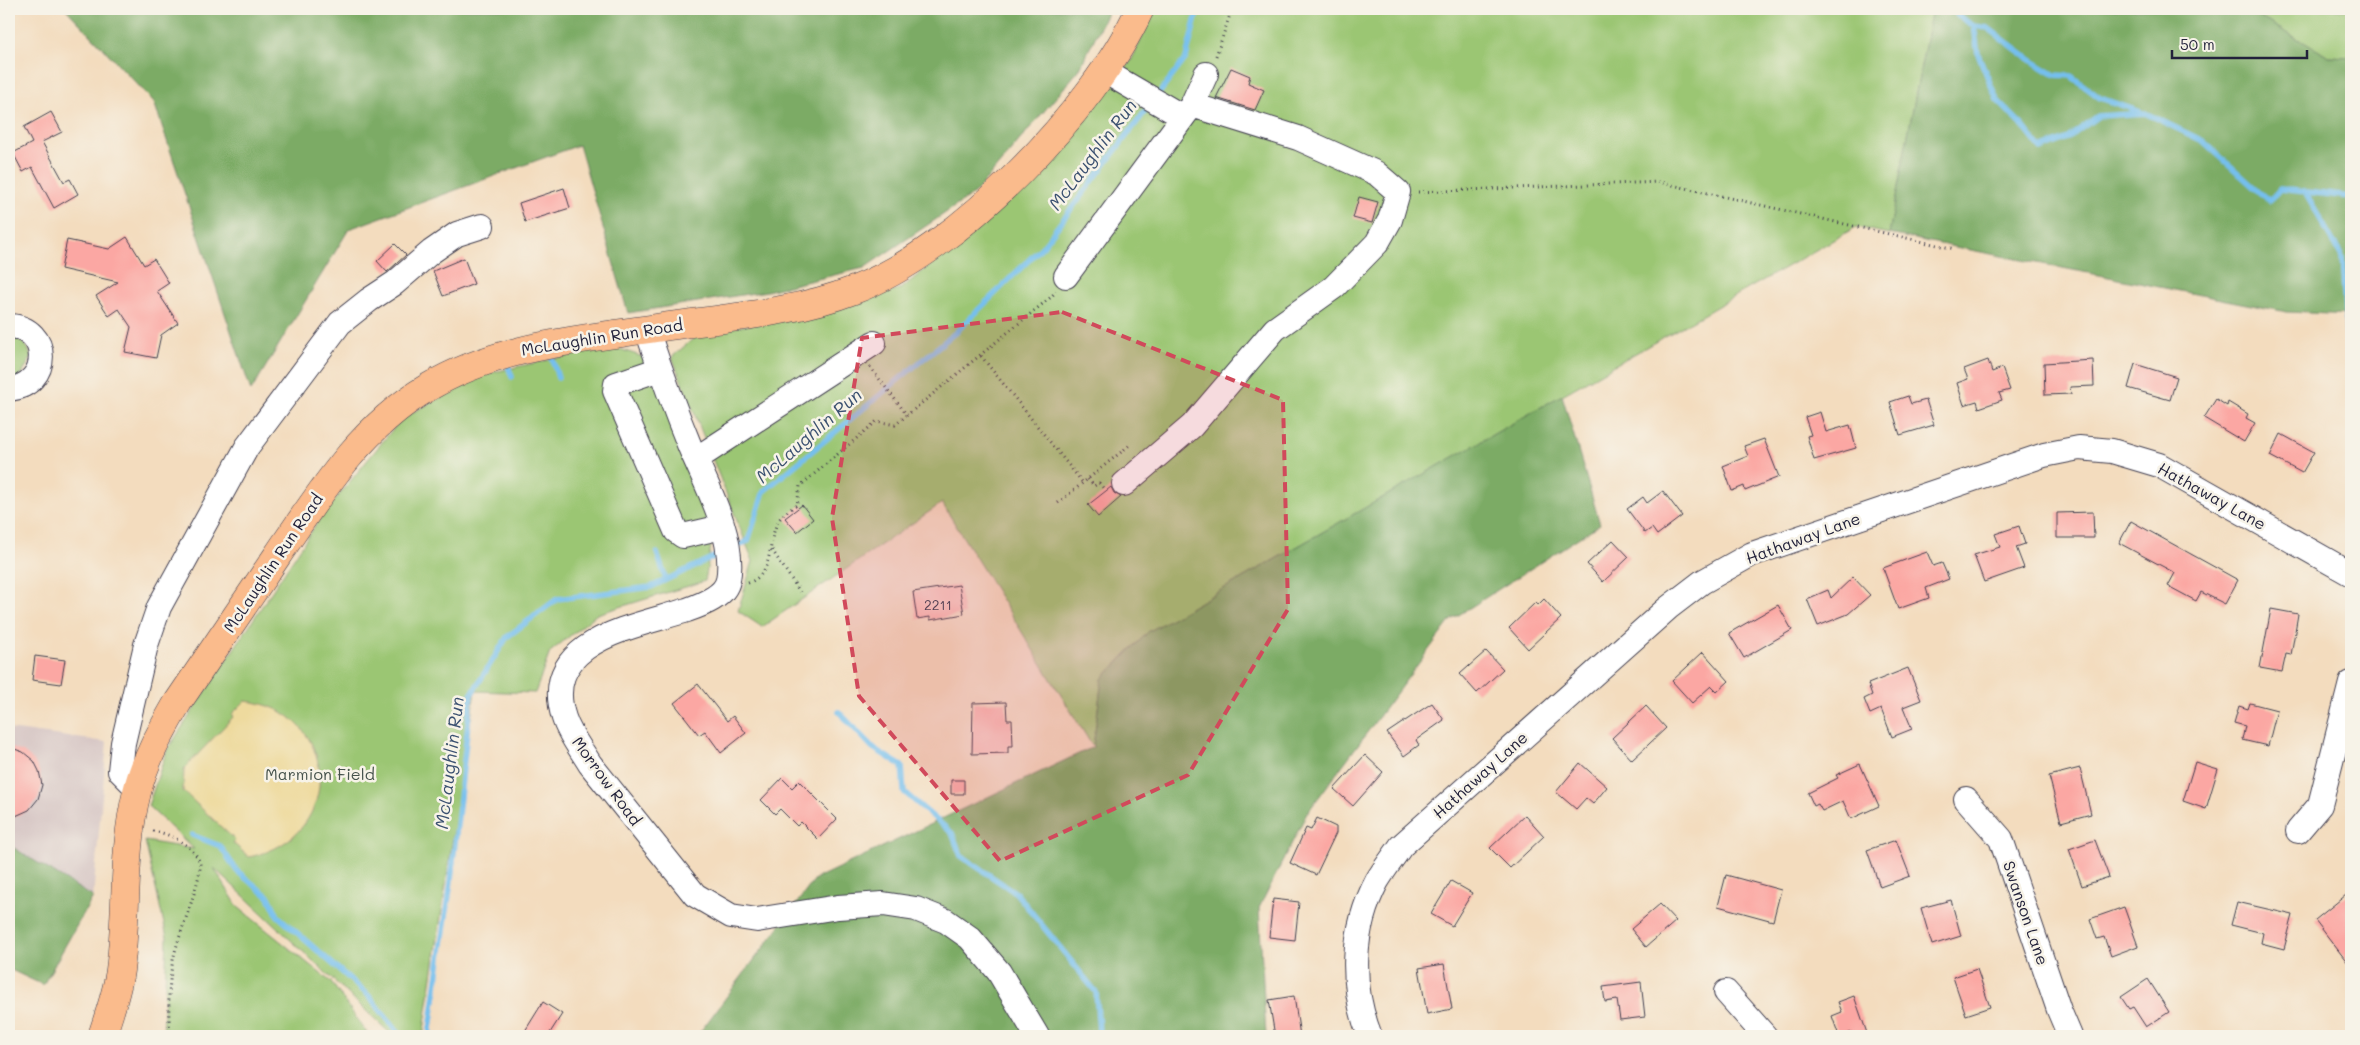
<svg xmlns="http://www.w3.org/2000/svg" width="2360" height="1045" viewBox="0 0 2360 1045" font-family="Mali,sans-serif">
<rect width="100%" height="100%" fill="#f7f3e8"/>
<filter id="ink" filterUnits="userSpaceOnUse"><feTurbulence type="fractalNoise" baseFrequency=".02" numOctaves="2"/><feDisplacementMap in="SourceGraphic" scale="10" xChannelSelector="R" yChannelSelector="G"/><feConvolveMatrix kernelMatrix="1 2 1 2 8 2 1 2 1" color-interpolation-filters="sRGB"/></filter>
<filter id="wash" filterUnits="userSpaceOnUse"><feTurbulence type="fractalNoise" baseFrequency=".0096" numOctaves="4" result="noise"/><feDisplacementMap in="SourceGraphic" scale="20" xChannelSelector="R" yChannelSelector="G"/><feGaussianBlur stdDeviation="1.12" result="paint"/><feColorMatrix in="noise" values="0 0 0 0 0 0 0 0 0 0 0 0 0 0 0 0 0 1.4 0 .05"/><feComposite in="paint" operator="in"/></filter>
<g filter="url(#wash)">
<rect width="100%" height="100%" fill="#f3dcbe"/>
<path fill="#d1bfbf" d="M9,729L107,742L93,897L9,845Z"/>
<path fill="#9bc673" stroke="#5e7457" d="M1156,9H1932L1889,234L1856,227L1148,632L1102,679L1093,747L942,503L762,627L738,611L753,561L672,357L701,332L823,314L902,288L1012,199L1131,61Z
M2245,9H2351V57L2328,56Z
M9,337C23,340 28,344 31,358L21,376L9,379Z
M611,346L646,358L715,522L705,581L597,614L550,652L535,693L475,691L423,1036H393L214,868L238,907L331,982L369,1036H163L167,937L145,841L194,849L148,806L167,750L321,517L402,418L485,374Z"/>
<path fill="#7cab65" stroke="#4f6650" d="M66,9H1109L1079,70L975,193L864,268L767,291L628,313L579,145L349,229L251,391L154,102Z
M1932,9H2245L2328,56L2351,57V315L2287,312L1889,234Z
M1562,395L1600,524L1451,620L1307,813L1259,908L1266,1036H697L815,879L1093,747L1102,679L1148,632Z
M9,845L93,897L43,985L9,969Z"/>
<path fill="#eeda9e" stroke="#887e6c" d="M245,701C339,709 348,837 249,857L233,843L235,840L183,791L184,769L234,716L232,714Z"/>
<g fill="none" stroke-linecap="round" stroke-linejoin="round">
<path stroke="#75bfee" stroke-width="5.5" d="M1953,9L1958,16L1974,26L1988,28L2029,59L2055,75L2071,76L2100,98L2141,112
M1974,26L1978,54L1997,100L2023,126L2041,149L2068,138L2098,116L2145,113L2203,141L2269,201L2280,189L2351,197
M1157,96L1186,58L1198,9
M2304,191L2342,257L2348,361L2351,372
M551,355L558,378
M508,366L512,377
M733,548L748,541L764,491L956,332L1043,246L1150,105
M657,553L666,580
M839,712L873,748L902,766L904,792L952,833L961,856L1016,893L1096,992L1099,1031L1102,1036
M192,835L220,846L237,871L269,897L278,916L368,995L401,1036
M429,1036L451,881L471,695L507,637L557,599L651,587L722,553"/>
</g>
<g id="blocks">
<path fill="#fba7a3" d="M1231,68L1250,76L1248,83L1264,90L1255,110L1216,98Z
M51,112L62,132L42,142L64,182L70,179L78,194L54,208L32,167L23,172L13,153L32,143L24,127Z
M564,188L570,208L525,222L519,203Z
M1359,197L1378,202L1372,223L1353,218Z
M127,237L144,265L154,259L169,283L157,291L178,323L161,335L156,358L125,352L131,327L119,309L109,316L96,296L118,282L61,269L67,240L109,249Z
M395,244L406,255L387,272L377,261Z
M464,258L474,284L443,296L433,271Z
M1988,360L1992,372L2002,368L2010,390L1999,393L2002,400L1979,408L1977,401L1964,405L1957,383L1968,379L1964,369Z
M2093,360L2094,386L2070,387L2071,394L2045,395L2044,363Z
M2135,364L2177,377L2170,400L2128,388Z
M1908,396L1911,404L1926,400L1934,425L1900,435L1890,402Z
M2216,399L2227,406L2228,402L2248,414L2246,418L2255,423L2244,442L2204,418Z
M1820,412L1826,432L1850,425L1856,448L1814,460L1807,436L1811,435L1805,417Z
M2281,434L2314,452L2302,473L2270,456Z
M1764,439L1779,477L1745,491L1744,486L1732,491L1723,466L1748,456L1744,446Z
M1111,487L1114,493L1121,497L1098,517L1088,505Z
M1663,491L1682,516L1657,535L1652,528L1645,533L1627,509L1643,497L1647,503Z
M802,505L813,519L797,532L785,518Z
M2093,512L2094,538H2057V513Z
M2131,521L2238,580L2225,604L2201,592L2196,601L2168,586L2175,573L2119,543Z
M2019,526L2025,544L2016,547L2024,568L1984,582L1974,555L2000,547L1995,534Z
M1613,540L1629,557L1603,582L1587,564Z
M1927,552L1933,566L1942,563L1949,579L1926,588L1929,598L1898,609L1883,568Z
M1853,577L1870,595L1848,614L1818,626L1807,599L1828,590L1831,598Z
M959,585L964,614L930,620V617L917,619L913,592Z
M1544,599L1561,618L1528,649L1509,628L1536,602L1538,605Z
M1778,605L1792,630L1744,658L1729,633Z
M2271,609L2298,614L2291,655L2286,654L2282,672L2260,668Z
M1486,651L1503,669L1477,693L1460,674Z
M1703,652L1729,681L1717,692L1711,686L1692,703L1672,681Z
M35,656L65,660L61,684L32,680Z
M1908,668L1921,700L1903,707L1912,729L1892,737L1881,709L1870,714L1864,699L1872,695L1868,684Z
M698,684L727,721L733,716L746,733L721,753L705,731L699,735L674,703Z
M1006,702L1007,720H1012L1013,746H1008V753L972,754L973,703Z
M1432,703L1444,720L1416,740L1419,745L1404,756L1387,733Z
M2250,703L2277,710L2268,746L2242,740L2245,726L2234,723L2239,706L2248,709Z
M1646,706L1666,728L1632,760L1612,738Z
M9,747L23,752L34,761L39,771L42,785L38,799L29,810L9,819Z
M1365,755L1383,772L1353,806L1334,789Z
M2195,762L2218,769L2206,809L2183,801Z
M1580,763L1607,787L1593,804L1586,798L1576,809L1556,792Z
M1860,764L1879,806L1851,819L1843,801L1822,811L1818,804L1814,806L1808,793L1838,778L1836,775Z
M2080,768L2091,814L2061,822L2049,776Z
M782,778L792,788L799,781L837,819L818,839L801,822L797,826L780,809L775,814L761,800Z
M951,780H964V794H951Z
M1525,815L1544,836L1510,868L1490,848Z
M1317,818L1336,827V833L1316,875L1290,863L1306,828L1311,830Z
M1896,840L1910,876L1880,887L1867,850Z
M2095,840L2109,877L2082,886L2069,849Z
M1726,875L1781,890L1773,921L1718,906Z
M1451,881L1472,893L1452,926L1431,914Z
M2351,891V967L2315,920Z
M1273,899L1299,902L1295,940L1269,937Z
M1951,900L1961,936L1932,945L1921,908Z
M2237,902L2293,915L2284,949L2261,943L2263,933L2231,925Z
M1660,904L1676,921L1646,947L1631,929Z
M2124,907L2138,946L2111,956L2104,937L2097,939L2090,919Z
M1444,964L1452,1009L1427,1014L1419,968Z
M1977,969L1990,1007L1966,1015L1953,977Z
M2148,979L2169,1012L2146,1027L2133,1007L2129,1009L2121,997Z
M1641,982L1645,1017L1620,1020L1617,1000L1605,1002L1603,987Z
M1294,996L1300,1036H1275L1269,1000Z
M1854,996L1868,1036H1854L1852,1032L1839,1036L1832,1016L1842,1012L1838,1002Z
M543,1002L562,1014L548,1036H533L525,1031Z"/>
</g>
</g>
<g filter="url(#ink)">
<use href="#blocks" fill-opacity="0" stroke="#413e4f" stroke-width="1"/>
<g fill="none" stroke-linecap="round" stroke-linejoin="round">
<g stroke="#413e4f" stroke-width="26">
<path id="minor" d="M1104,71L1183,117
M1066,276L1192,105L1206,74
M9,326C51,327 52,385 9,389
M647,330C660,369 674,408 690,447C706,484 736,538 728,580C725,597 701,605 687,610C635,627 539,640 564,718C569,734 581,749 590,764L695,895L731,916L757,920L838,907L883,904L916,909L946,921L970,938L999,972L1037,1036
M660,369L616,384L615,391L676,531L683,536L722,527
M696,459L874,343
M1124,484L1192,426L1275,329L1334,287L1377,243L1390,220L1398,192L1376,173L1298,138L1192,105
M138,789L120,771L123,743L146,645L159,607L247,447L340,323L369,300L395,283L431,252L457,234L482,226
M1966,799L2001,839L2059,1010L2070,1036
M2298,831L2320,805L2351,683
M1726,992L1765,1036
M1370,1036C1350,986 1351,930 1377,881C1384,869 1393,858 1401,846L1668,608L1702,582L1752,554L2044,455L2079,448L2112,451L2159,465L2351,574"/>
</g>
<g stroke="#413e4f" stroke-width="29">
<path id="major" d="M102,1036C109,1014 117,993 120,970C128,910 122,851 137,792C145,759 162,730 178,702C211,653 244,604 277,556C320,493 360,428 427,388C497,346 577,340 656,328C721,318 792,314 854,290C959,250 1093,111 1140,9"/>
</g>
<path stroke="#413e4f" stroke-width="3" stroke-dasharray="1 4" stroke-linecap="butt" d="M1216,56L1232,9
M1418,192L1659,182L1955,249
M981,356L1083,483
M870,367L907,415
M1088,479L1094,486L1099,483L1104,489
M1058,503L1131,444
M772,550L800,592
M748,583C776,573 766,541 779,520C783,514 790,509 797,505L800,486L877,421L895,425L1051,297L1056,291
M153,831C169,833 196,846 200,864C202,878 179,935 175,952C168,977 168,1011 170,1036"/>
<use href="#minor" stroke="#fff" stroke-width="24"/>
<use href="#major" stroke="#fabb8c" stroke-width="28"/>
</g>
</g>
<path fill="#d1495b" fill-opacity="0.2" stroke="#d1495b" stroke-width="4" stroke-dasharray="10 6" stroke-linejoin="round" d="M1062,312L1283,400L1288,609L1188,775L1000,861L859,696L832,518L862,338Z"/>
<g text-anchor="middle" stroke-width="5" stroke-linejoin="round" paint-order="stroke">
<g font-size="14" fill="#584355">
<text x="938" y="610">2211</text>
</g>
<g font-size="16" fill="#22223b" stroke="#f7f3e8">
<text transform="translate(602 337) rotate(-9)" y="6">McLaughlin Run Road</text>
<text transform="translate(2212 496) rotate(29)" y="6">Hathaway Lane</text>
<text transform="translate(1803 538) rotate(-20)" y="6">Hathaway Lane</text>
<text transform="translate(273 563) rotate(-56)" y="6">McLaughlin Run Road</text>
<text transform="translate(1480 775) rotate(-42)" y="6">Hathaway Lane</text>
<text transform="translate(607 781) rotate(54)" y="6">Morrow Road</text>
<text transform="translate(2026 913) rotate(71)" y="6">Swanson Lane</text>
</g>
<g font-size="16" fill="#46534c" stroke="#f7f3e8">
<text x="320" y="780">Marmion Field</text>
</g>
<g font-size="18" font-style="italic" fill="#3b5171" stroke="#f7f3e8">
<text transform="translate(1093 155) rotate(-53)" y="6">McLaughlin Run</text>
<text transform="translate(809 436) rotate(-41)" y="6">McLaughlin Run</text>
<text transform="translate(450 763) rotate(-83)" y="6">McLaughlin Run</text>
</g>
</g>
<rect width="2360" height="1045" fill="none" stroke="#f7f3e8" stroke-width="30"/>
<path d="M2172 50v8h135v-8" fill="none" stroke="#22223b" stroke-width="2.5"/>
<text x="2180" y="50" font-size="15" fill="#22223b" stroke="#f7f3e8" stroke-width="4" paint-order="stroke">50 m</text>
</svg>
